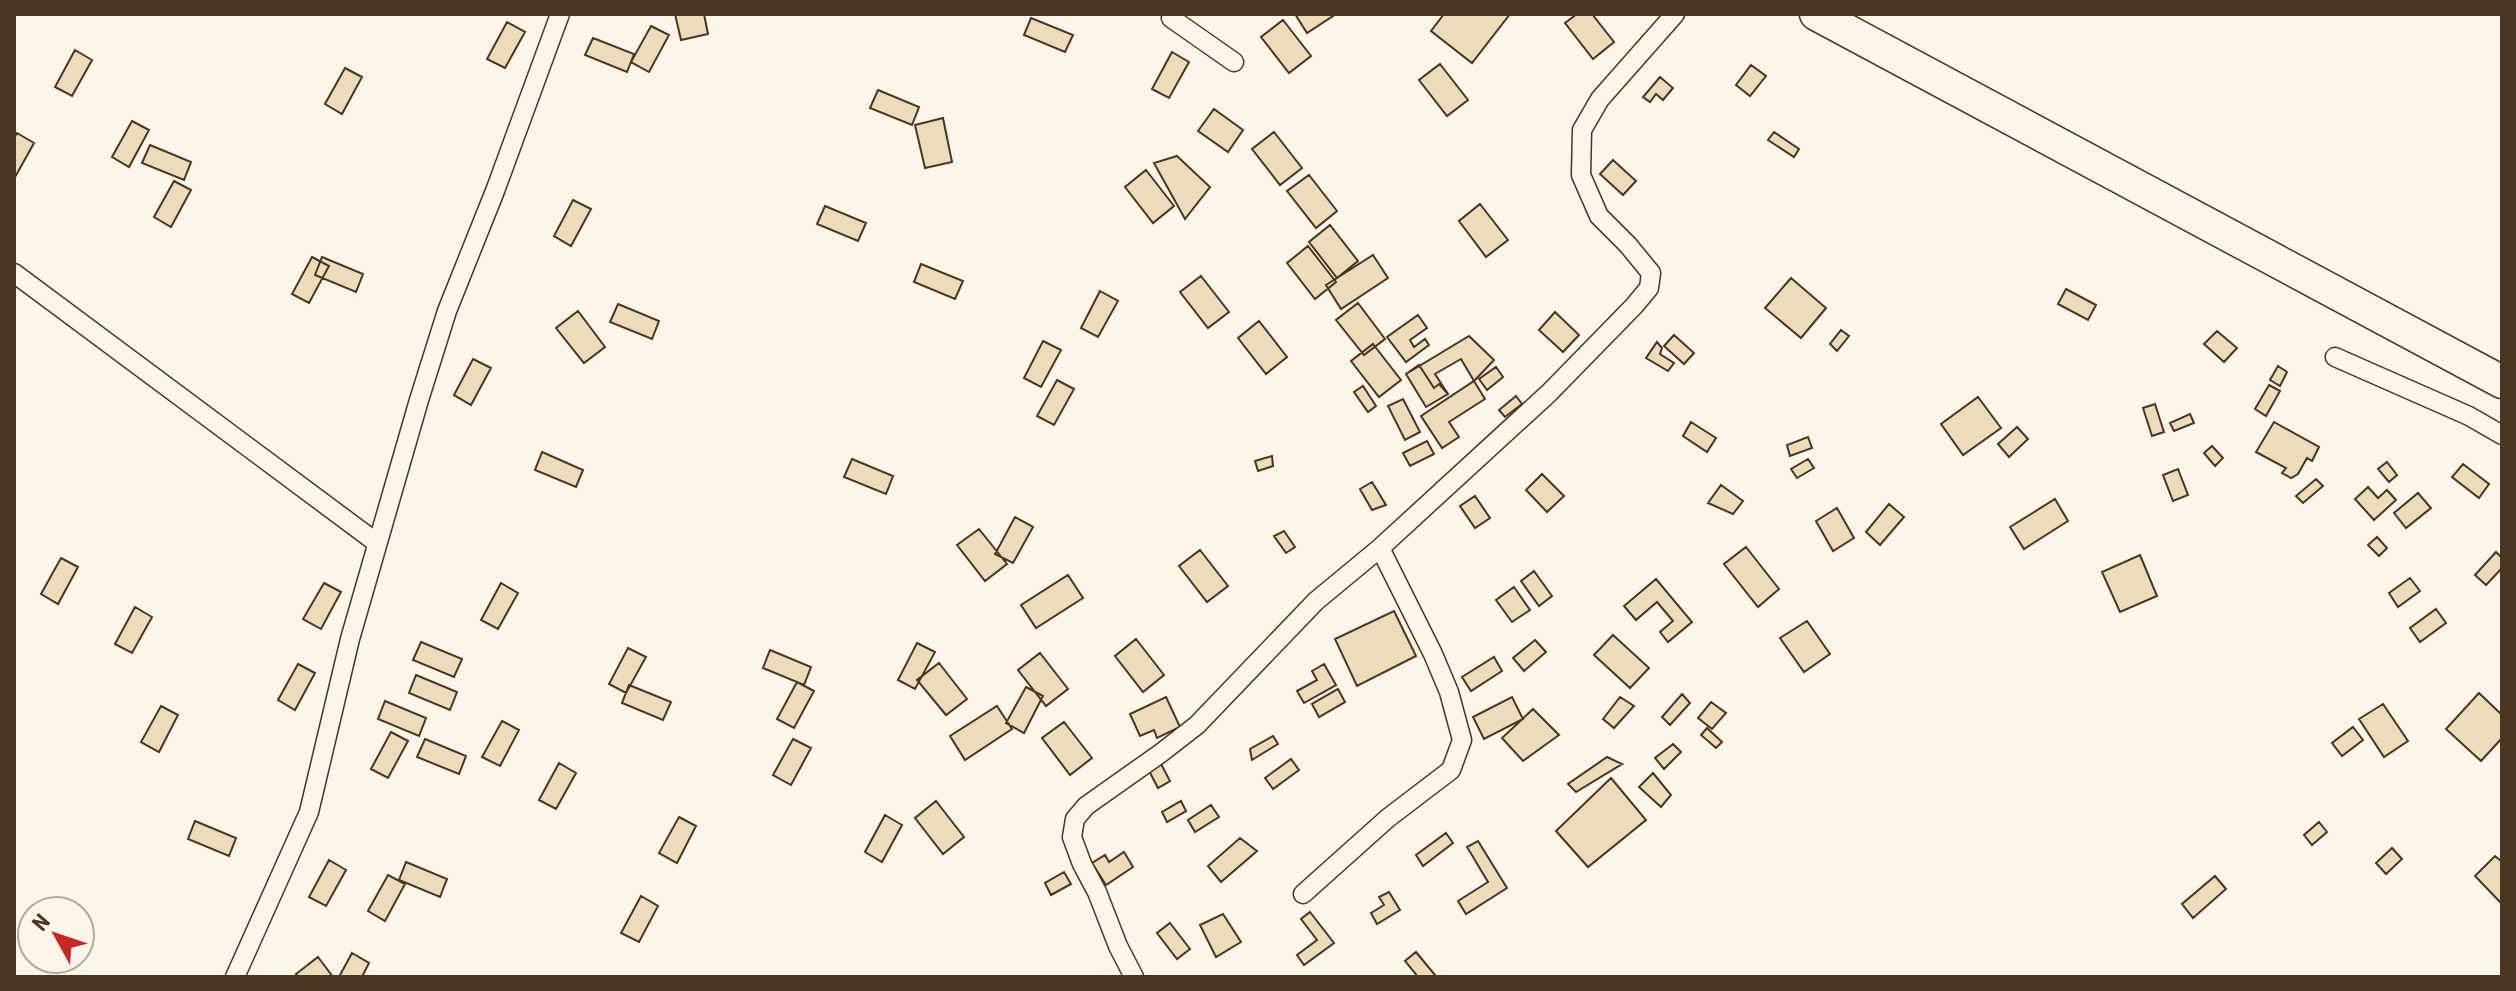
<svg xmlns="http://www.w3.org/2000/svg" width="2516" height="991" viewBox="0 0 2516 991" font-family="'Roboto Condensed',sans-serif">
<rect width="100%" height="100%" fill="#fbf6e9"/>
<path fill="#ecdcbc" stroke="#4a3520" stroke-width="2" d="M675,14H704L708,34L681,40Z
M1295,14H1336L1307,33Z
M1444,14H1510L1472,63L1431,31Z
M1577,14H1592L1614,42L1593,59L1565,23Z
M1031,18L1073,35L1065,52L1024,35Z
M1283,20L1311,56L1289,73L1261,37Z
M507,22L525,32L505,68L487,59Z
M651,26L669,35L649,72L631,62Z
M593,38L634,54L627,72L585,55Z
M75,50L92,60L72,96L55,87Z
M1172,52L1189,62L1169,98L1152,89Z
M1440,64L1468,100L1447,116L1419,80Z
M1751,65L1766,76L1750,96L1736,85Z
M345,68L362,77L342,114L325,104Z
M1660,77L1673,88L1663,100L1656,94L1650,102L1643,97Z
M878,90L919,107L912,125L870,108Z
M1214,109L1243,130L1228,152L1198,131Z
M943,118L952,162L925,168L915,125Z
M132,121L149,130L129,167L112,157Z
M1274,132L1302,168L1280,185L1252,149Z
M1774,132L1799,149L1794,157L1768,140Z
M17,133L34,143L14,179V138Z
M150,145L191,162L184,180L142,163Z
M1177,156L1210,187L1185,219L1154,163Z
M1613,160L1636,181L1623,195L1600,174Z
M1146,170L1174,206L1153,223L1125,187Z
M1309,175L1337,211L1316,228L1287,191Z
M174,181L191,190L171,227L154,217Z
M573,200L591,209L571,246L554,236Z
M1480,204L1508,240L1486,257L1459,221Z
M825,206L866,223L858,241L817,224Z
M1330,225L1358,261L1337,278L1309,242Z
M1308,246L1336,282L1315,299L1287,263Z
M1373,255L1388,278L1341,309L1326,285Z
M312,257L329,266L309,303L292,294Z
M322,257L363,274L356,292L315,275Z
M921,264L963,281L955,299L914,282Z
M1201,276L1229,312L1208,328L1180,292Z
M1791,278L1826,308L1801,338L1765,308Z
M2066,289L2096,305L2088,320L2058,304Z
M1100,291L1118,301L1098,337L1081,328Z
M1358,303L1385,339L1364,355L1336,320Z
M618,304L659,321L652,339L610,322Z
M578,311L605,347L584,363L556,328Z
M1555,312L1579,335L1563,352L1539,330Z
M1418,315L1427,328L1410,340L1414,347L1425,339L1429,345L1406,362L1387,337Z
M1259,321L1287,357L1266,374L1238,338Z
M1841,330L1849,336L1837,351L1830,344Z
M2217,331L2237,348L2224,362L2204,344Z
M1674,335L1694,353L1684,364L1664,346Z
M1469,336L1494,360L1474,381L1461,359L1435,374L1448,394L1426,407L1406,374Z
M1043,341L1061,350L1041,387L1024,378Z
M1657,342L1662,348L1660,354L1674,363L1668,371L1646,358Z
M1373,344L1401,380L1379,397L1351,361Z
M473,359L491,368L471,405L454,395Z
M1419,365L1434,388L1439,384L1448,394L1426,407L1406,374Z
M2278,366L2287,372L2280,386L2270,380Z
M1496,367L1503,377L1487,390L1479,379Z
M1057,380L1074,389L1054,425L1037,416Z
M1474,381L1485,399L1449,422L1459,437L1442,448L1421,416Z
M2269,385L2280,391L2266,416L2255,409Z
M1363,386L1376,406L1368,412L1354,392Z
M1516,396L1522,404L1505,417L1499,410Z
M1978,397L2001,428L1963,455L1941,424Z
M1403,399L1420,432L1405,440L1388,406Z
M2155,404L2164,432L2152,436L2143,408Z
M2190,414L2194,423L2174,431L2170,423Z
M1691,422L1716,438L1707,452L1683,436Z
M2274,422L2319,447L2312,461L2307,458L2298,474L2291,478L2282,473L2286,468L2256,452Z
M2017,427L2028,439L2009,457L1998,444Z
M1808,437L1812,448L1790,456L1787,445Z
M1427,441L1434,454L1410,466L1403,453Z
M2212,446L2223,458L2215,466L2204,453Z
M542,452L583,470L576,487L535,470Z
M1272,456L1273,466L1258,471L1255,461Z
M852,459L893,476L886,494L844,477Z
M1808,459L1814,468L1797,478L1791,469Z
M2387,462L2397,475L2389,482L2378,469Z
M2463,464L2489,484L2479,498L2452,477Z
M2178,469L2188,495L2173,501L2163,475Z
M1542,474L1564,496L1547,512L1526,490Z
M2316,479L2323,486L2303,503L2296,496Z
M1372,482L1386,505L1372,510L1360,489Z
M1721,485L1743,501L1733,514L1708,503Z
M2368,487L2378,498L2387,490L2396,500L2374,520L2355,499Z
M2418,493L2431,508L2406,528L2394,513Z
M1475,496L1490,518L1475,528L1460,506Z
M2055,499L2068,521L2024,549L2010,527Z
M1889,504L1904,517L1880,545L1866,532Z
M1837,508L1854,538L1833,551L1816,521Z
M1015,517L1033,527L1013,563L995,554Z
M979,529L1007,564L985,581L957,545Z
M1284,531L1295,547L1286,553L1274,536Z
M2377,537L2387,548L2379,556L2368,545Z
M1746,547L1779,589L1758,607L1724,564Z
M1200,550L1228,586L1207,602L1179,566Z
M2496,552L2502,558V568L2486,585L2475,575Z
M2140,555L2157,596L2120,612L2102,572Z
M61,558L78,567L58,604L41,594Z
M1534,571L1552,596L1539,606L1521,581Z
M1068,575L1083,598L1036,628L1021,605Z
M2410,578L2420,591L2398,607L2389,593Z
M1656,579L1692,622L1668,642L1660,632L1673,621L1657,602L1636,620L1624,606Z
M324,583L341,592L321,629L303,619Z
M501,583L518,593L498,629L481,620Z
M1514,587L1530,610L1512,622L1496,600Z
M135,607L152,617L132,653L115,644Z
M2436,609L2446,623L2420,642L2410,628Z
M1394,611L1416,656L1357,686L1335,639Z
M1807,621L1830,654L1804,672L1780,638Z
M1613,635L1649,668L1630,688L1594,655Z
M1136,639L1164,675L1143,692L1115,656Z
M1535,640L1546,652L1524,671L1513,658Z
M421,642L462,659L454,677L413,660Z
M917,643L935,652L915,689L898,680Z
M628,648L646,657L626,693L609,684Z
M770,650L811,667L804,685L763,668Z
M1040,653L1068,689L1046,706L1018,670Z
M1494,657L1502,671L1471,691L1462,677Z
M939,663L967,699L946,715L917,680Z
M298,664L315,673L295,710L278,700Z
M1324,664L1336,685L1304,703L1297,691L1317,680L1312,671Z
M416,675L457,692L450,710L409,693Z
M797,682L814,691L794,728L777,719Z
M629,685L671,702L663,720L622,703Z
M1026,687L1043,696L1024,733L1006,723Z
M1338,689L1345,702L1319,717L1312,704Z
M2479,693L2502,715V738L2481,761L2446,729Z
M1682,694L1690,703L1670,725L1662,717Z
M1166,697L1180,727L1157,738L1154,730L1140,736L1130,714Z
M1512,697L1523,719L1484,739L1473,717Z
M1620,697L1634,706L1614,728L1603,719Z
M385,701L426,718L419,736L378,719Z
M1711,702L1726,713L1712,729L1698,718Z
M2383,704L2408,741L2384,757L2359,719Z
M161,706L178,715L159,752L141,742Z
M997,706L1012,729L965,760L950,736Z
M1533,709L1559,735L1523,761L1502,738Z
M502,721L519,730L500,766L482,757Z
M1064,722L1092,758L1070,775L1042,738Z
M2353,727L2363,740L2342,756L2332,743Z
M1707,728L1722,742L1716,748L1701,735Z
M391,732L408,741L388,778L371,769Z
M1273,736L1278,744L1252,760L1250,749Z
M425,739L466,756L459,774L417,757Z
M793,739L811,748L791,785L773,775Z
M1673,744L1681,752L1664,769L1655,758Z
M1607,757L1622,764L1576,792L1568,784Z
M1291,759L1299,770L1273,789L1265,778Z
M1160,762L1170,781L1158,788L1148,769Z
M559,763L576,773L556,809L539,800Z
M1653,773L1671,795L1661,807L1639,787Z
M1611,778L1646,820L1588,867L1556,831Z
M936,801L964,837L943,854L915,818Z
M1181,801L1186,811L1167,822L1162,812Z
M1211,805L1219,817L1195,832L1188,820Z
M885,815L902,825L882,862L865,852Z
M679,817L696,826L677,863L659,853Z
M195,821L236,838L229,856L188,839Z
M2319,822L2327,832L2312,845L2304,835Z
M1446,833L1453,843L1423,866L1416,855Z
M1240,838L1257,851L1221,882L1208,866Z
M1478,841L1507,888L1466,914L1458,901L1488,882L1467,847Z
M2392,848L2402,859L2386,874L2376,863Z
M1124,852L1133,867L1106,885L1092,863L1105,855L1109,862Z
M2495,856L2502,862L2501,903L2475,876Z
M329,860L346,870L326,906L309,897Z
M406,862L447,879L440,897L399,880Z
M1064,872L1071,884L1051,895L1045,883Z
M388,875L405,884L385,921L368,911Z
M2215,876L2226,889L2193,918L2182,904Z
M1389,892L1400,910L1377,924L1371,913L1384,905L1379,897Z
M641,896L658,906L639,942L621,933Z
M1310,912L1334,943L1304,965L1297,955L1317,940L1301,919Z
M1223,914L1241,942L1216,957L1200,925Z
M1170,923L1190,949L1177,959L1157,933Z
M1416,952L1435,975L1433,977H1418L1405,961Z
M352,953L369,963L362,977H339Z
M318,957L333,977H299L296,974Z"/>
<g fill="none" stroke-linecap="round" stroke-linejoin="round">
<g stroke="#4a3520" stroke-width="21">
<path id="street" d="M1173,14L1171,18L1234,62
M14,273L377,543
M2335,357L2469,416L2502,435
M1303,894L1388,818L1451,770L1462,740L1449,692L1433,654L1380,548
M235,977L309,812L350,639L419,400L447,311L495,191L560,14
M1134,977L1118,946L1097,892L1082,864L1072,837L1075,819L1086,806L1161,753L1197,725L1316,601L1380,548L1549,393L1634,306L1649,288L1651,273L1628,245L1599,216L1581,175L1582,130L1600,99L1675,14"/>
</g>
<g stroke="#4a3520" stroke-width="35">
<path id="highway" d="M1816,14L2502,382"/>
</g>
<use href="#street" stroke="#fbf6e9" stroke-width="18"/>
<use href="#highway" stroke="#fbf6e9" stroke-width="32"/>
</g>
<rect width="2516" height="991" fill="none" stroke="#4a3520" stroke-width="32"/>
<g transform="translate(56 935) rotate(310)"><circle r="38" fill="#fbf6e9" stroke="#b4a999" stroke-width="2"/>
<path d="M0-6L14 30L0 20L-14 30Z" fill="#c62828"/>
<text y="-12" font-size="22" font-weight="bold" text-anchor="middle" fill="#4a3520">N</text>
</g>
</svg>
